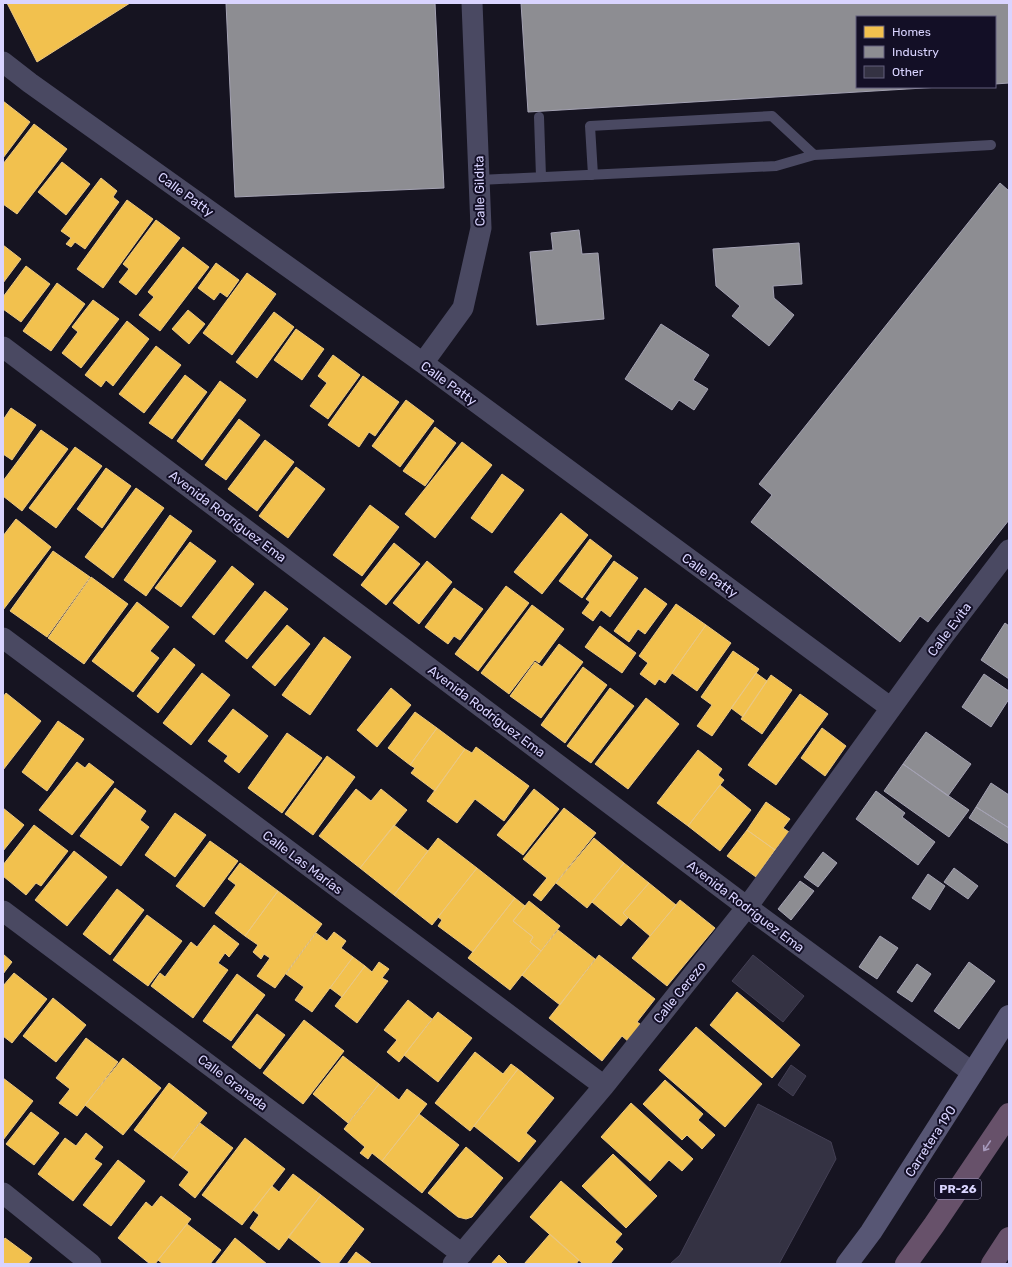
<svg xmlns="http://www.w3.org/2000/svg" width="1012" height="1267" viewBox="0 0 1012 1267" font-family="Rubik,sans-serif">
<rect width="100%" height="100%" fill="#161421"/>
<path fill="#f2c14e" stroke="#eac783" d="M7,3H130L37,62Z
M3,101L30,122L3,158Z
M34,124L67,149L17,214L3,204V164Z
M62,162L90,184L66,215L38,192Z
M101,178L117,191L113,197L119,202L85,249L75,242L71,247L66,244L71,238L61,231Z
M127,200L153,219L103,288L77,269Z
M156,220L180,238L136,295L119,282L129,269L123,264Z
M3,245L21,259L3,283Z
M183,247L209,267L160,331L139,315L154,297L148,292Z
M216,263L239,280L227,297L220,292L214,300L198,288Z
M26,266L50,284L21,322L3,309V297Z
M247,273L276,294L232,355L203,333Z
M57,283L85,304L51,351L23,331Z
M93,300L119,319L81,368L62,353L78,332L72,327Z
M188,310L205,324L189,344L172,329Z
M274,312L294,327L257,378L236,362Z
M127,321L149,339L113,386L106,380L101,387L85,375Z
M296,329L324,349L302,380L274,360Z
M156,346L181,365L144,413L119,394Z
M333,355L360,375L328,419L310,406L327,383L318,376Z
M185,375L207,392L172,439L149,423Z
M363,376L399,402L375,436L369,432L359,447L328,425Z
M220,381L246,400L202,460L177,441Z
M406,400L434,421L400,467L372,446Z
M11,408L36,425L12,460L3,454V420Z
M239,419L260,435L226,480L205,465Z
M435,427L456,443L425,486L403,471Z
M41,430L68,449L22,511L3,496V481Z
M265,440L294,462L257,511L228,489Z
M462,442L492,465L435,538L405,514Z
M75,447L102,466L56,528L29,508Z
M296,467L325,489L288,538L259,516Z
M106,468L131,486L102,528L77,509Z
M502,474L524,490L492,533L471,518Z
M136,488L164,508L113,578L85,557Z
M370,505L399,527L362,576L333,555Z
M561,513L588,535L542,594L514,572Z
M170,515L192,531L146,596L124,580Z
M16,519L51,547L3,610V536Z
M590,539L612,556L582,598L559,581Z
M190,542L216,561L181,607L155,588Z
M394,543L420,564L386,605L361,585Z
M53,551L90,577L47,637L10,611Z
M427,561L452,582L419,624L393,603Z
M614,561L638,578L610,617L601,610L593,621L582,613L590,602L586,599Z
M232,566L254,584L214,635L192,617Z
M91,577L128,604L84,664L48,638Z
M506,586L529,603L478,671L455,654Z
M454,588L483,609L460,640L454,636L448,644L425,627Z
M645,588L667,604L645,634L638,629L629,642L614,631Z
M265,591L288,609L247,659L225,641Z
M137,602L169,627L150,651L159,658L133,692L92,661Z
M676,604L706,625L665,683L659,679L655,685L640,674L648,663L639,656Z
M532,605L564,629L539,663L535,660L509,694L481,673Z
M287,625L310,644L275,686L252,667Z
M706,625L731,643L697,691L672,673Z
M600,626L636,653L622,673L585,647Z
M324,637L351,657L310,715L282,695Z
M559,644L583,662L541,718L510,696L535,662L542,667Z
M174,648L195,665L158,713L137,696Z
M733,651L759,669L712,736L697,726L712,705L701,697Z
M583,667L607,685L565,743L541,725Z
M202,673L230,695L191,745L163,723Z
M756,673L767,681L743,717L731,708Z
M771,675L792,690L762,734L741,719Z
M391,688L411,705L377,747L357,730Z
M610,688L634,706L591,763L567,746Z
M6,693L41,721L3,770V697Z
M800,694L828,714L776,785L748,765Z
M646,698L679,724L628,789L595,764Z
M233,709L268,736L239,773L224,761L228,756L208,741Z
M415,712L437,728L410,765L388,748Z
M58,721L84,739L47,791L22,772Z
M437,728L465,749L435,791L411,773L415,768L410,765Z
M822,728L846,746L825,776L801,758Z
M287,733L322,758L282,813L248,788Z
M476,747L529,786L504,821L475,799L457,823L427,801L465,749L472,753Z
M698,750L722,769L718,775L724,780L688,826L657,803Z
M327,756L355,777L313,835L285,814Z
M77,762L85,768L89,763L114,782L72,835L39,810Z
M720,785L751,810L720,851L688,826Z
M115,788L146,811L140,820L149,827L121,866L80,836Z
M356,789L371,801L381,789L407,810L360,868L319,836Z
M534,789L559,809L523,855L497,835Z
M766,802L790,819L783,828L789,832L775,850L747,830Z
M3,808L24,825L3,851Z
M564,808L596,833L541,901L533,895L547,878L523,859Z
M175,813L206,835L175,877L145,855Z
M34,825L68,851L41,886L36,883L26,895L3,876V865Z
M394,825L428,851L394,895L360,868Z
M747,830L775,850L756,877L727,856Z
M438,838L477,868L432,925L394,895Z
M594,838L624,863L587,908L556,883Z
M210,841L238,861L204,907L176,886Z
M74,851L107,877L67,926L35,900Z
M240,863L278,891L245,936L215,913L236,885L228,879Z
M624,863L649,883L623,913L628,918L621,926L592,902Z
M477,868L515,898L473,952L438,926L442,920L438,917Z
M649,883L676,905L650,936L623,913Z
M117,889L144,910L110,955L83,934Z
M278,891L322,924L275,988L257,976L270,958L264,954L261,959L253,952L258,945L245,936Z
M515,898L525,906L513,921L533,937L530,942L541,951L510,990L468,958Z
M680,900L715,928L667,986L632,958Z
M529,901L560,926L541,951L530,942L533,937L513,921Z
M147,915L182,941L148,986L113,960Z
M214,925L239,944L229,957L225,953L218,963L228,970L193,1018L151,986L160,973L165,977L191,942L197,947Z
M558,930L595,959L560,1005L522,975Z
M334,932L346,941L341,948L353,957L312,1012L295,1000L304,987L286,974L316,933L327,941Z
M3,954L12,962L3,974Z
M599,955L655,999L637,1022L643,1026L630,1043L622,1036L602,1061L549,1018Z
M353,957L365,966L342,997L330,988Z
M379,962L389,969L382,978L388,981L357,1023L335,1006L365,966L372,972Z
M14,973L47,999L12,1043L3,1036V986Z
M237,974L265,995L231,1041L203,1021Z
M737,992L800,1045L772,1078L710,1025Z
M53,998L86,1025L56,1062L23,1036Z
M408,1000L432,1019L399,1062L387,1052L397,1040L384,1030Z
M438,1012L472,1038L438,1082L404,1055Z
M257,1014L285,1035L260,1069L232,1047Z
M304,1020L344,1051L303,1104L263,1073Z
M696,1027L762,1084L725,1127L659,1070Z
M86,1038L118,1062L77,1116L59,1103L70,1089L56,1078Z
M475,1052L503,1074L511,1064L518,1069L470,1131L435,1103Z
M343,1056L379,1084L348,1123L313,1094Z
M123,1058L161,1088L123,1135L85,1105Z
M518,1069L554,1098L526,1133L536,1141L519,1162L474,1126Z
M3,1078L33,1101L3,1140Z
M665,1080L703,1114L698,1120L715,1135L702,1149L687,1135L682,1140L643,1104Z
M169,1083L207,1113L172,1159L134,1130Z
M379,1084L399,1100L407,1089L427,1104L382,1161L372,1153L368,1159L360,1153L365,1147L344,1129Z
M631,1103L693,1159L682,1171L669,1160L650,1181L601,1137Z
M31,1112L59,1133L34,1165L6,1144Z
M419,1114L459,1145L422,1193L382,1161Z
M200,1123L233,1148L195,1198L179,1185L189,1172L172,1159Z
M86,1133L103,1147L94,1159L102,1164L73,1201L38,1174L65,1138L76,1146Z
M245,1138L285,1169L242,1225L202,1195Z
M466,1147L503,1178L472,1217L466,1219L458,1217L428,1193Z
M613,1154L657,1196L626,1228L582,1186Z
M118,1160L145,1181L111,1226L83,1205Z
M293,1174L321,1195L279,1250L250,1228L259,1215L253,1210L272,1186L279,1192Z
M561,1181L622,1234L615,1242L623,1249L610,1264H583L530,1217Z
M321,1195L364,1229L338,1264H323L288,1237Z
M161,1196L191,1219L155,1264H150L118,1238L146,1202L152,1207Z
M187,1224L221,1250L210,1264H163L158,1260Z
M550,1234L579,1260L576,1264H524Z
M5,1238L32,1258L28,1264H3V1241Z
M235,1238L267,1264H215Z
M356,1252L372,1264H347Z
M499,1255L508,1264H491Z"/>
<path fill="#8d8d92" stroke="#a4a2b3" d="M226,3H435L444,188L235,197Z
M521,3H1009V83L995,84V17H857V87H940L528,112Z
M1000,183L1009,191V520L928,622L920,616L900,642L751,522L772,495L759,484Z
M579,230L582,254L598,253L604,319L537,325L530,252L553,250L551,233Z
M799,243L802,284L773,286L774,298L794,315L769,346L732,316L740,306L716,286L713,249Z
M661,324L709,355L693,380L708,389L694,410L679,400L672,410L625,379Z
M1005,623L1009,626V679L981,660Z
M984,674L1009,691V699L991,727L962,707Z
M926,732L971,764L948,796L903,764Z
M903,764L969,810L949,837L884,791Z
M991,783L1009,795V828L976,807Z
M876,791L905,813L902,817L935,842L918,865L856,819Z
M976,807L1009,828V844L969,818Z
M823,852L837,863L818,887L804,877Z
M954,868L978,886L968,899L944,882Z
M928,874L945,886L930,910L912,898Z
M800,881L814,891L791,920L778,909Z
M880,936L898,948L877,979L859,967Z
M969,962L995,981L959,1029L934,1011Z
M917,964L931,974L912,1002L897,992Z"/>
<path fill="#343243" stroke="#433f54" d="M753,955L804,996L783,1022L732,981Z
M791,1065L806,1076L793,1096L778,1085Z
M758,1104L831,1142L836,1159L779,1264H670L680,1255Z"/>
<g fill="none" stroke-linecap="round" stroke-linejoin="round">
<path stroke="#4a4962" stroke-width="10" d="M539,117L541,177
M593,175L590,126L772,116L814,155
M479,180L776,166L814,155L991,145"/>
<path stroke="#4a4962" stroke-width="21" d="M3,62L30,83L423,363L891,708
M3,347L747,907L973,1073
M423,363L463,308L481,228L472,3
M3,638L604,1086
M3,911L462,1254
M3,1193L91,1264
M453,1264L604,1086L747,907L944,635L1009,550"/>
<path stroke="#575674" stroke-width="22" d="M847,1264L871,1232L1009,1016"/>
<path stroke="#67516a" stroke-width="22" d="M906,1264L934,1225L1009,1114
M992,1264L1009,1238"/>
</g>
<defs><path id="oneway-shaft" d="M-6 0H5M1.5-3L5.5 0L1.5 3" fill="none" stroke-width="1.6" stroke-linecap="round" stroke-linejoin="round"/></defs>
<use stroke="#a699bc" href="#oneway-shaft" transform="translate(987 1146) rotate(124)"/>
<g text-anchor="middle" stroke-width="4" stroke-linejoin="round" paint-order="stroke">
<rect fill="#130f26" stroke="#9e99be" stroke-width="1" x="935" y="1179" width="46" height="20" rx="3"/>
<g font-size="12" font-weight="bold" fill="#d9d4ff">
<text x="958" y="1193">PR-26</text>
</g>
<g font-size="13" fill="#d9d4ff" stroke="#130f26">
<text transform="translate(479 191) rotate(-91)" y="5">Calle Gildita</text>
<text transform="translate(186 194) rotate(36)" y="5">Calle Patty</text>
<text transform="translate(449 383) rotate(36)" y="5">Calle Patty</text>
<text transform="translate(228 516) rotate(37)" y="5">Avenida Rodríguez Ema</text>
<text transform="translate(710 575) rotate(36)" y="5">Calle Patty</text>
<text transform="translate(949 629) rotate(-53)" y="5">Calle Evita</text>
<text transform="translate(487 711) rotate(37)" y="5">Avenida Rodríguez Ema</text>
<text transform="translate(303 862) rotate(37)" y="5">Calle Las Marías</text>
<text transform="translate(746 906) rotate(37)" y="5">Avenida Rodríguez Ema</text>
<text transform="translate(679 992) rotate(-51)" y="5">Calle Cerezo</text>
<text transform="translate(233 1082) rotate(37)" y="5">Calle Granada</text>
<text transform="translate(930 1141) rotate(-57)" y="5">Carretera 190</text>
</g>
</g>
<rect width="1012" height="1267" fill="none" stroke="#d9d4ff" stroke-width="8"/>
<rect x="856" y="16" width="140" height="72" fill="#130f26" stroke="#625e7d"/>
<rect x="864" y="26" width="20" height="12" fill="#f2c14e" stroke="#625e7d"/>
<text x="892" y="36" font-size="12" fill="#d9d4ff">Homes</text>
<rect x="864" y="46" width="20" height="12" fill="#8d8d92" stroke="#625e7d"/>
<text x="892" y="56" font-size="12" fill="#d9d4ff">Industry</text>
<rect x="864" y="66" width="20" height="12" fill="#343243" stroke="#625e7d"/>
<text x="892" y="76" font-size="12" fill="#d9d4ff">Other</text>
</svg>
